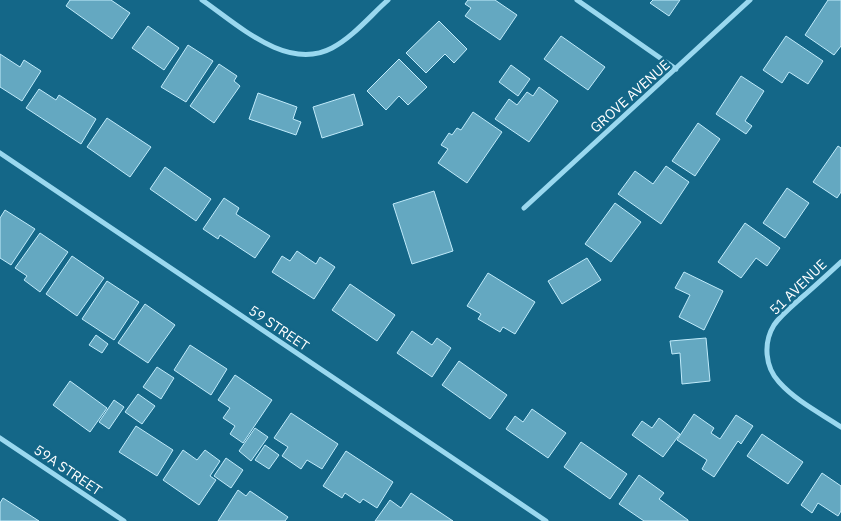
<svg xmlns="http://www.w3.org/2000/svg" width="841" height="521" viewBox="0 0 841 521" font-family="'IBM Plex Sans',sans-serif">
<rect width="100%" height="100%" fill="#146788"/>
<path fill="#64a8c1" stroke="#c0ebfb" d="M70,0H111L130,13L112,39L66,6Z
M468,0H495L517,15L500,40L465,16L471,8L465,4Z
M653,0H680L669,16L650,3Z
M828,0H841V46L834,55L805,35Z
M439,21L467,49L454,63L445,54L426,73L406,53Z
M148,26L179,48L164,70L132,48Z
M561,36L605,67L588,90L544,59Z
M786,36L823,61L808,84L789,72L782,83L763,70Z
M188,45L213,61L186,102L161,87Z
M0,54L20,67L24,60L41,71L22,101L0,87Z
M399,59L427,87L408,105L399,96L386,110L367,91Z
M219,64L237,76L234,81L240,86L214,123L190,106Z
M511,65L530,79L518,96L499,82Z
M741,76L764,91L745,121L752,126L746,134L716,114Z
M539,87L558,101L529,142L495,119L509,99L517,105L527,92L533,96Z
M39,89L56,100L59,95L96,119L81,144L26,108Z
M258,93L297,107L293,119L301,122L296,135L249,119Z
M354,94L363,125L322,138L313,107Z
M473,112L502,132L467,183L438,163L448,149L441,145L449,133L452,135L457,128L461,130Z
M107,118L151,147L130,177L87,147Z
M698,123L720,139L695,176L672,161Z
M838,146L841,148V192L837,198L813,182Z
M666,166L689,182L661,224L618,194L635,171L653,184Z
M165,167L211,199L196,221L150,189Z
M787,188L809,203L785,238L763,223Z
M434,191L453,251L412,264L393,204Z
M224,198L239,208L236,214L270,236L255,258L220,235L218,239L203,229Z
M615,203L641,222L611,262L585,244Z
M5,210L35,229L11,265L0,258V218Z
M745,223L780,248L767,266L756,258L741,278L718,262Z
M40,233L68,252L40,292L24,280L27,276L15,268Z
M297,251L316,264L320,257L335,267L314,299L272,272L282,256L290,261Z
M72,256L104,278L77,316L46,294Z
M587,258L601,280L562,304L548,281Z
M684,272L723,291L704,330L679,317L690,295L675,288Z
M488,273L535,302L515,334L503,327L500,332L478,319L481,314L467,306Z
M107,281L139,302L114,340L82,319Z
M350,284L395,315L377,341L332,310Z
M145,304L175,325L148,363L118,343Z
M412,331L432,345L437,338L451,348L432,377L397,353Z
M96,335L108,344L102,353L89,345Z
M706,338L710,381L682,384L680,353L672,354L670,341Z
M190,345L227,369L211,395L174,370Z
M459,361L507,395L490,419L442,385Z
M157,367L174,378L161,399L143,387Z
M235,375L272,400L243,443L230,434L235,426L223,418L230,408L218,400Z
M70,381L107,408L90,432L53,405Z
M138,394L155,406L142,424L125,412Z
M114,400L124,407L109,429L99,422Z
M532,409L566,433L548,458L506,429L515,416L523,422Z
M291,413L338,444L322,469L307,460L301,469L282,456L288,447L274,438Z
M694,414L714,428L711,433L720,439L736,415L753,426L741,444L738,441L714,477L702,469L707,460L677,440Z
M659,418L680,434L663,457L632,435L642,421L652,428Z
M136,426L173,450L157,476L119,452Z
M255,428L268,437L251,461L239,451Z
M762,434L803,462L788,484L747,456Z
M581,442L627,474L610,499L564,467Z
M265,445L279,455L269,469L255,460Z
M183,450L197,460L205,450L220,461L210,476L216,480L199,505L163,480Z
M346,451L393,482L377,508L363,499L360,503L345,493L342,498L323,486Z
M226,458L243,470L231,488L214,476Z
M822,473L841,486V511L838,516L818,503L812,513L801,505Z
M639,475L664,493L659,499L688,520V521H644L619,504Z
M238,490L246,496L250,491L288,517L285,521H218Z
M411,493L453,521H375L390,500L401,508Z
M3,498L39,521H0V503Z"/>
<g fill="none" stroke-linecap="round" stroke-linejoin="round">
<path stroke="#9ad8ef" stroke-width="5" d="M202,0C237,24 287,72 332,48C353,37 370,16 388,0
M577,0L676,69
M0,153L546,521
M524,208L750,0
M841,262C828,274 815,286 801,298C792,306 781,315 774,325C763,343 765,367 779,382C796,401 820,413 841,427
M0,438L124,521"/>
</g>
<g text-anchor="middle" stroke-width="5" stroke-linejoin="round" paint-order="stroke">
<g font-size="14" fill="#fff" stroke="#146788">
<text transform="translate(630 96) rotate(-42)" y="5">GROVE AVENUE</text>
<text transform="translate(798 287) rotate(-44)" y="5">51 AVENUE</text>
<text transform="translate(279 328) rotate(34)" y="5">59 STREET</text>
<text transform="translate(68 470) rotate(34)" y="5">59A STREET</text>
</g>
</g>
</svg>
